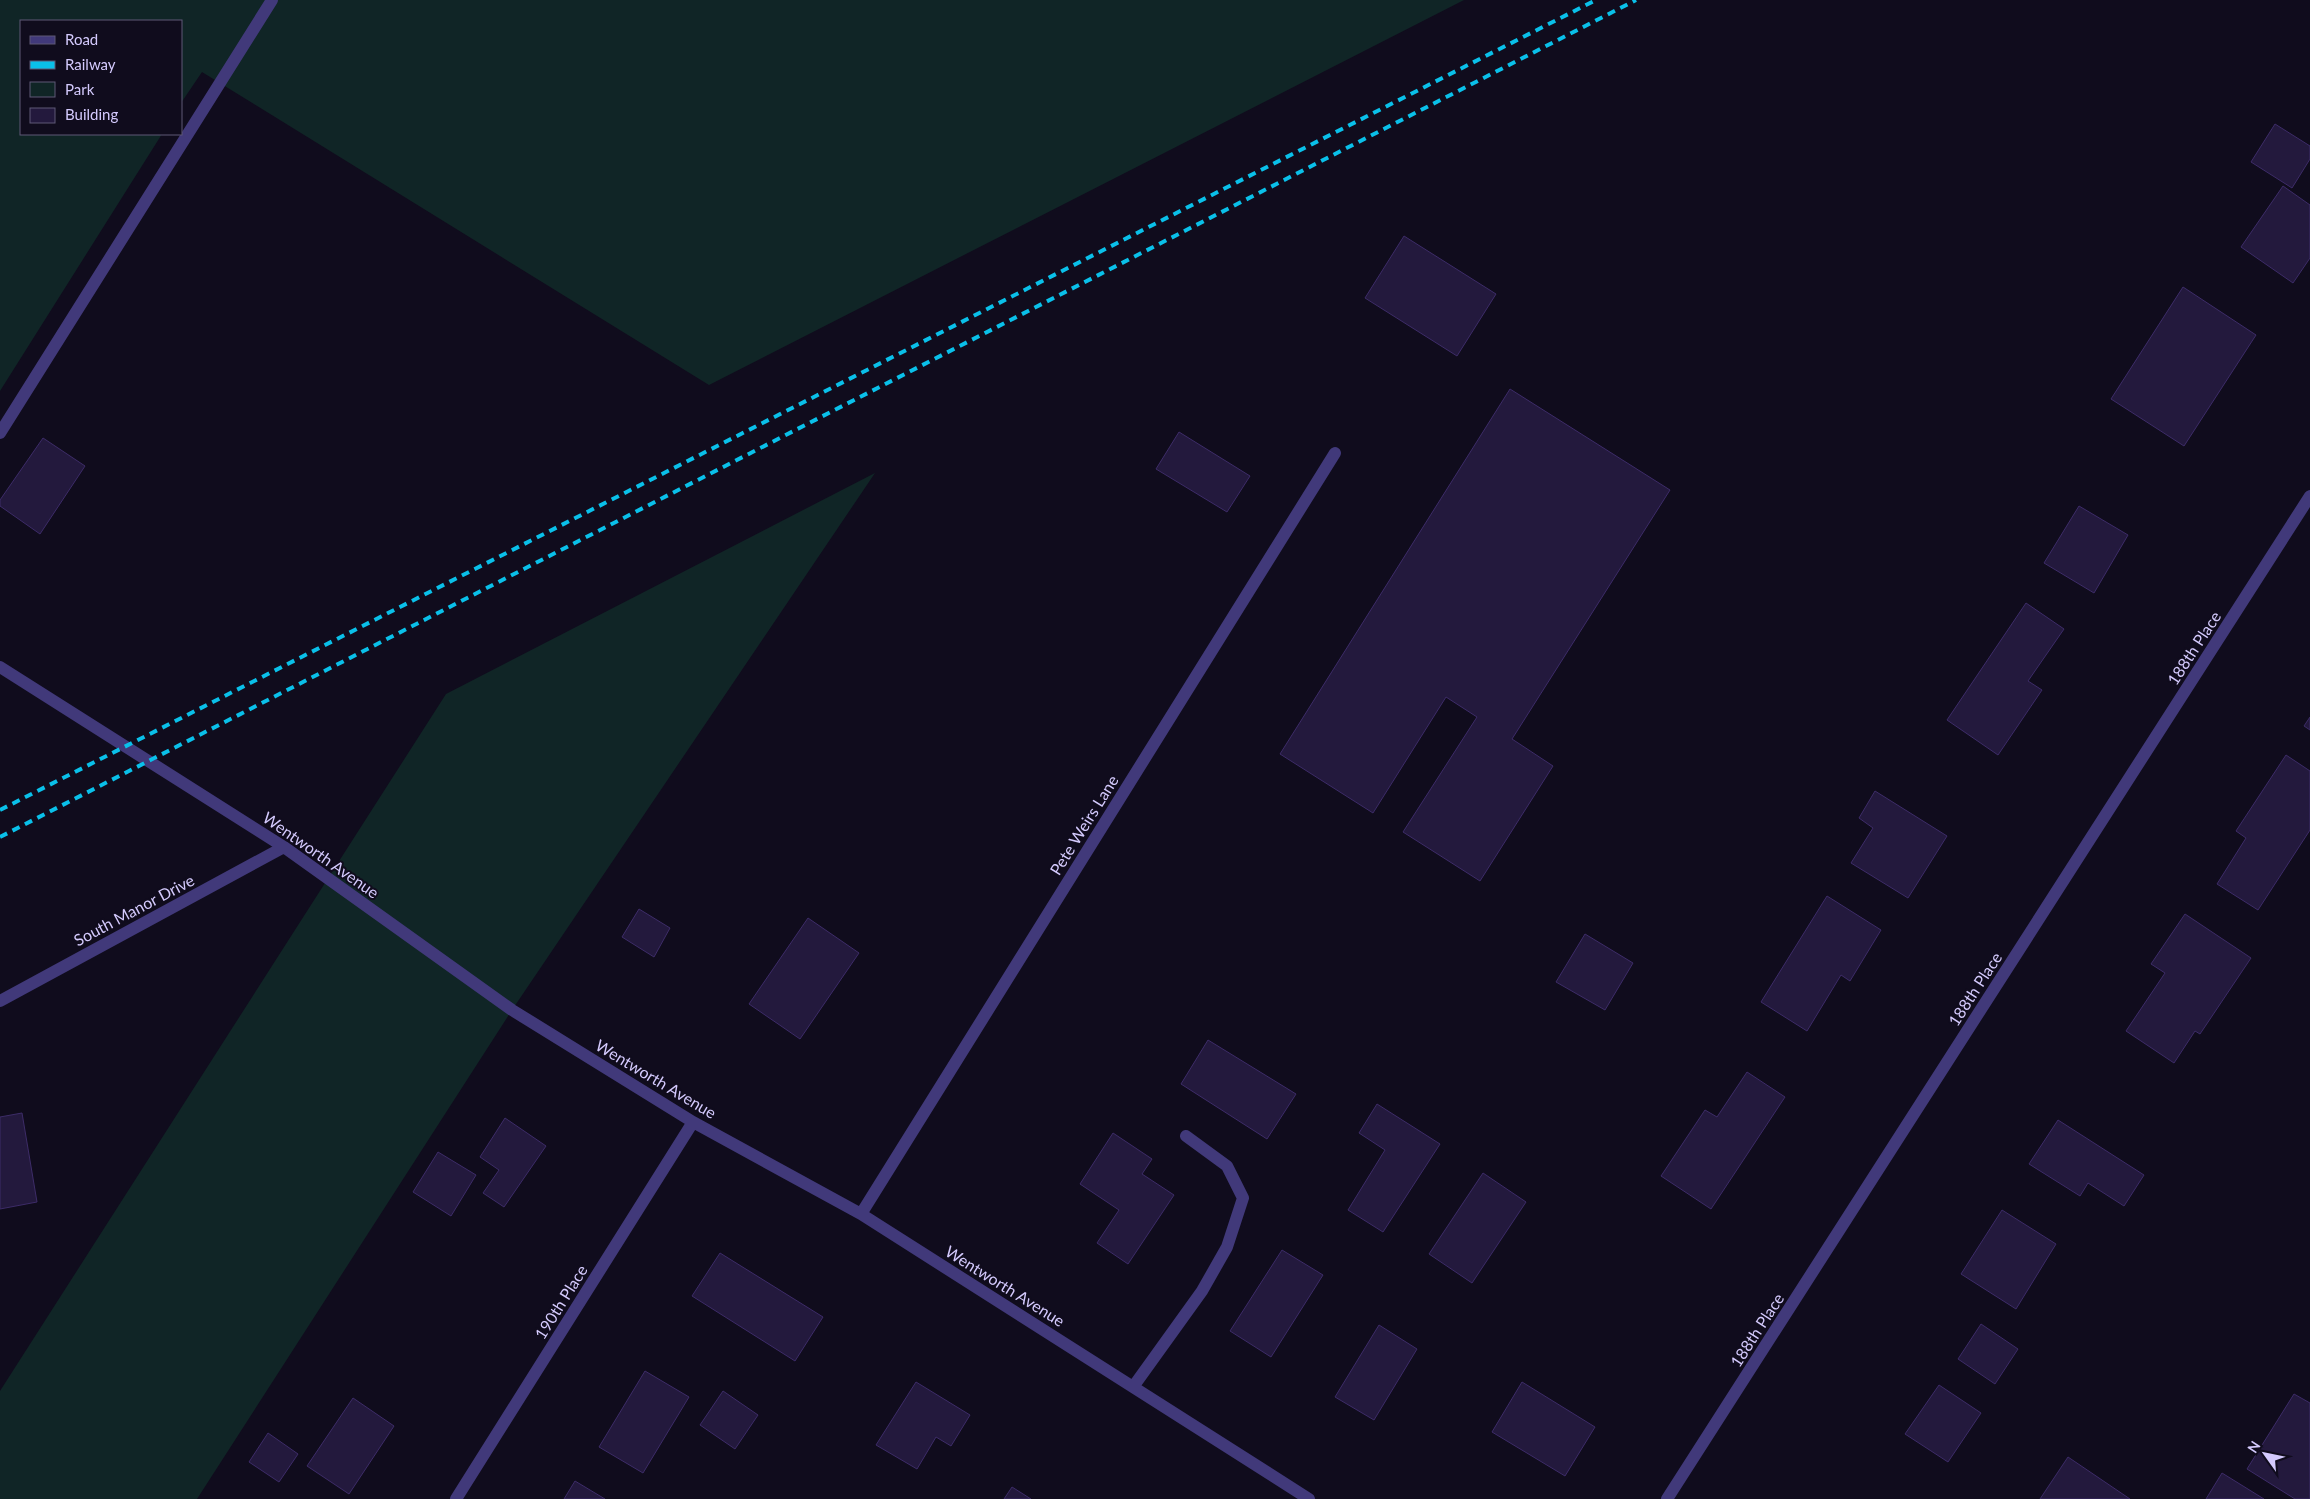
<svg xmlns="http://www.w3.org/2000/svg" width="2310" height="1499" viewBox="0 0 2310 1499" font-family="Lato,sans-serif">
<rect width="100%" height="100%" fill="#100c1d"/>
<path fill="#102526" d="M0,0H1464L709,385L202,72L181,103V21H21V134H162L0,391Z
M875,473L512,1010L197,1499H0V1391L446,694Z"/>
<path fill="#23193d" stroke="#3d2c68" d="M2275,124L2310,146V159L2292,188L2251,162Z
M2283,186L2310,205V258L2293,283L2241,247Z
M1404,236L1496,294L1457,356L1365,298Z
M2183,287L2256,335L2184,446L2111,399Z
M1510,389L1670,490L1512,739L1553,766L1480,881L1403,832L1477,717L1446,697L1373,813L1280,754Z
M1179,432L1250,476L1227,512L1156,469Z
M43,438L85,466L40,534L0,506V500Z
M2079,506L2128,535L2094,593L2044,563Z
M2026,603L2064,629L2028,681L2042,690L1998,755L1947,720Z
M2310,717V730L2304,726Z
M2286,755L2310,771V830L2258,910L2217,884L2246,838L2236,831Z
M1875,791L1947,836L1908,898L1851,863L1873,828L1859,818Z
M1827,896L1881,930L1850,981L1841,975L1807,1031L1761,1002Z
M639,909L670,928L654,957L622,937Z
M2185,914L2251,958L2200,1034L2195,1031L2174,1063L2126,1031L2165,973L2151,964Z
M808,918L859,953L800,1039L749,1004Z
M1585,934L1633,963L1605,1010L1556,982Z
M1208,1040L1296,1094L1267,1139L1181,1084Z
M1747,1072L1785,1097L1711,1209L1661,1176L1705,1110L1717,1117Z
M1377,1104L1440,1144L1383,1232L1348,1210L1385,1150L1359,1133Z
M22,1113L37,1202L0,1209V1117Z
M505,1118L546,1146L504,1207L483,1193L499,1170L480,1157Z
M2058,1120L2144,1175L2124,1206L2088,1183L2080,1196L2029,1164Z
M1113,1133L1152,1159L1142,1174L1174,1195L1128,1264L1097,1243L1119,1210L1080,1184Z
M438,1152L476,1175L451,1216L413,1192Z
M1483,1173L1526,1202L1472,1283L1429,1254Z
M2002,1210L2056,1244L2016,1309L1961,1274Z
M1282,1250L1323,1275L1271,1357L1230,1331Z
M720,1253L823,1317L795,1361L692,1296Z
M1981,1324L2018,1349L1995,1384L1958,1359Z
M1379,1325L1417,1349L1374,1420L1335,1397Z
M645,1371L689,1397L643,1473L599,1447Z
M916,1382L970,1415L951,1446L936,1437L917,1469L876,1445Z
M1522,1382L1595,1427L1565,1476L1492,1432Z
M1939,1385L1981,1413L1948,1462L1905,1434Z
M723,1391L758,1415L735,1449L700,1425Z
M2294,1394L2310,1403V1499H2295L2247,1469Z
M353,1398L394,1426L349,1494L307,1466Z
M268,1433L298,1454L279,1482L249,1462Z
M2068,1457L2130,1499H2040Z
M2222,1473L2264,1499H2206Z
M575,1481L605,1499H564Z
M1012,1487L1031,1499H1004Z"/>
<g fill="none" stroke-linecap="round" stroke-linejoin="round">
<path stroke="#41397a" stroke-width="12" d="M0,433L272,0
M0,667L284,847L512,1010L693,1122L861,1214L1309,1499
M0,1001L284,847
M861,1214L1335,453
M1133,1387L1202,1291L1227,1247L1243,1198L1227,1166L1186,1136
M456,1499L693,1122
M1667,1499L2310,496"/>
<path stroke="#0ac0e9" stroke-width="4" stroke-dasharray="8 6" stroke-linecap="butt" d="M0,810L1596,0
M0,837L1636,0"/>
</g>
<g text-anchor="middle" stroke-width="4" stroke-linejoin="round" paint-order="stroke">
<g font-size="16" fill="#d4cafd" stroke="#100c1d">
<text transform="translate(2194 648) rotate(-57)" y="6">188th Place</text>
<text transform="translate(1084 825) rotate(-58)" y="6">Pete Weirs Lane</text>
<text transform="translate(321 855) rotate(35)" y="6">Wentworth Avenue</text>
<text transform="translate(134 910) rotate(-28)" y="6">South Manor Drive</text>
<text transform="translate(1975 989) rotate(-57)" y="6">188th Place</text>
<text transform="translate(656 1079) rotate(31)" y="6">Wentworth Avenue</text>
<text transform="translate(1005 1286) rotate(32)" y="6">Wentworth Avenue</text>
<text transform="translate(561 1302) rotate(-58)" y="6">190th Place</text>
<text transform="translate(1757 1330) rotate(-57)" y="6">188th Place</text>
</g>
</g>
<rect x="20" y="20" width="162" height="115" fill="#100c1d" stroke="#5e5877"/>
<rect x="30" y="36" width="25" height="8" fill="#41397a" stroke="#5e5877"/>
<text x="65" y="45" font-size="15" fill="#d4cafd">Road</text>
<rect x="30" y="61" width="25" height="8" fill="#0ac0e9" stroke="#5e5877"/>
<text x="65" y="70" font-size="15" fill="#d4cafd">Railway</text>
<rect x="30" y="82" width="25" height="15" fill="#102526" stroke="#5e5877"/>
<text x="65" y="95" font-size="15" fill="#d4cafd">Park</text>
<rect x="30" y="108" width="25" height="15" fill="#23193d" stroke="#5e5877"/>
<text x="65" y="120" font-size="15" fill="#d4cafd">Building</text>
<g transform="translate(2265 1454) rotate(303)" stroke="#100c1d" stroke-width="4" paint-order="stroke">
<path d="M0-4L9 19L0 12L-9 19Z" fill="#d4cafd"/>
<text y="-8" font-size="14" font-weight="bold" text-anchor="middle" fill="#d4cafd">N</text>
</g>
</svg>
